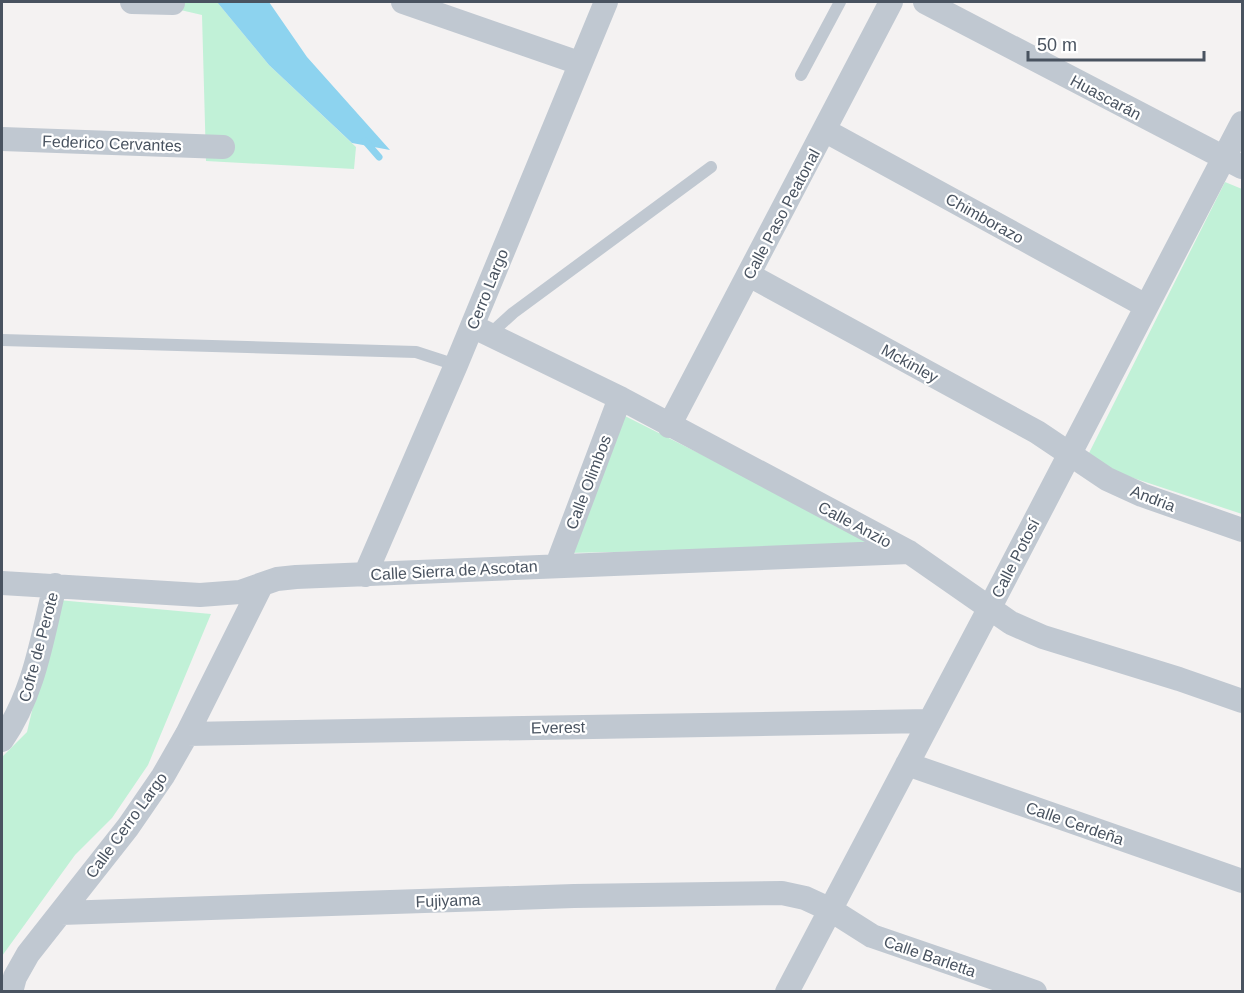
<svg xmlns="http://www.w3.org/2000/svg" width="1244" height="993" viewBox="0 0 1244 993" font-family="Helvetica,sans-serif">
<rect width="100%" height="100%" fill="#f4f2f2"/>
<path fill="#c1f1d7" d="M146,2H217L269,65L356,147L354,169L206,161L202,15Z
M1225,182L1242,189V514L1103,468L1087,457Z
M623,415L883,546L566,553Z
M58,600L211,614L148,765L112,818L75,855L2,956V757L27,732Z"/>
<path fill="#8dd3ef" d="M217,2H269L307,57L390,150L352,143L269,65Z"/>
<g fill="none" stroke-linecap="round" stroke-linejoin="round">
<path stroke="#8dd3ef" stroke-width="7" d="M365,141L379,157"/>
<path stroke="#c0c8d1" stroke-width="12" d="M801,75L840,2
M490,334L513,313L711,167
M2,340L416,352L456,365"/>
<path stroke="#c0c8d1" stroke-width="24" d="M132,2L173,3
M403,2L579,63
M925,2L1242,167
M824,130L1146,306
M2,139L223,147
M749,275L1037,432L1107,479L1142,495L1242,530
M472,326L620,398L909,552L1011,623L1043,637L1179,679L1242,701
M669,426L891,2
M557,565L620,398
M365,575L456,365L606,2
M2,583L200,595L240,592L277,579L296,577L909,552
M187,734L929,721
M2,740C34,694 42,639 55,585
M907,764L1242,881
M61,913L574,896L782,893L805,898L831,910L872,936L1035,992
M11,992L15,977L28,954L128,827L163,776L187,734L261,586
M787,992L989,609L1242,123"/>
</g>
<g text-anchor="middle" stroke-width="4.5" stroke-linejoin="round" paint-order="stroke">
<g font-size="16" fill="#495360" stroke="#fff">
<text transform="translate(1106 97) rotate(28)" y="6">Huascarán</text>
<text transform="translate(112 143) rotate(2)" y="6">Federico Cervantes</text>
<text transform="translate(781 214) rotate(-62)" y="6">Calle Paso Peatonal</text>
<text transform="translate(985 218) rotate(29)" y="6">Chimborazo</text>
<text transform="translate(487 289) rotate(-68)" y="6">Cerro Largo</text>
<text transform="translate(910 363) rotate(29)" y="6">Mckinley</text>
<text transform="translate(588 482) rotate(-69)" y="6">Calle Olimbos</text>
<text transform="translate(1153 498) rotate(21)" y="6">Andria</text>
<text transform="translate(855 524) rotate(28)" y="6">Calle Anzio</text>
<text transform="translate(1015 558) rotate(-63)" y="6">Calle Potosí</text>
<text transform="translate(454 570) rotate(-3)" y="6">Calle Sierra de Ascotan</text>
<text transform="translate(38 647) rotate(-75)" y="6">Cofre de Perote</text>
<text transform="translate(558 727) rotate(-1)" y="6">Everest</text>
<text transform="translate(1075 823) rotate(19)" y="6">Calle Cerdeña</text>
<text transform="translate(126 825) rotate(-54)" y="6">Calle Cerro Largo</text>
<text transform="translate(448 900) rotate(-2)" y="6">Fujiyama</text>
<text transform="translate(930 956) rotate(19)" y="6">Calle Barletta</text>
</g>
</g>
<rect width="1244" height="993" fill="none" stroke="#495360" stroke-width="6"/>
<path d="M1028 51v9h176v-9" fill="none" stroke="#495360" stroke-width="3"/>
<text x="1037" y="51" font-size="18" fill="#495360" stroke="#ffffff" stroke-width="4.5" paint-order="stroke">50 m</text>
</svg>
